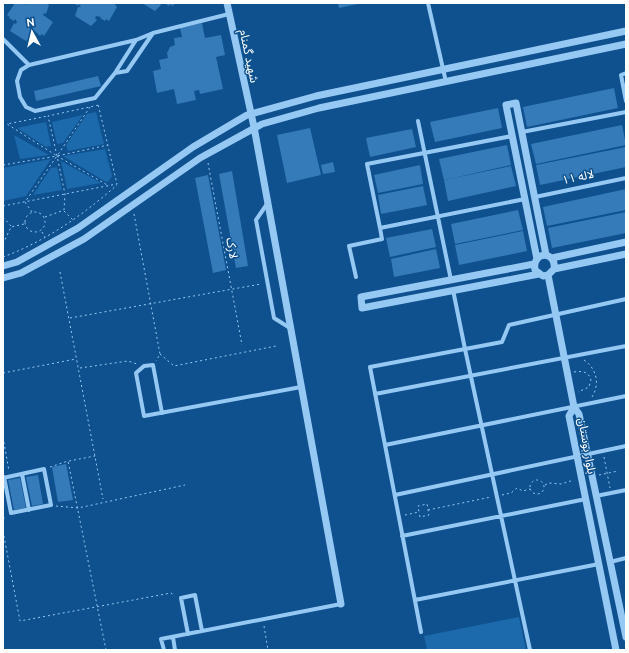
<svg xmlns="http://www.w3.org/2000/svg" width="629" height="653" viewBox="0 0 629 653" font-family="Ubuntu,'Noto Sans Arabic',sans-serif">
<rect width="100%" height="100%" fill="#0e518e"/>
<path fill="#1c69ac" d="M96,112L104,144L68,151L66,145L87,114Z
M83,115L63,143L57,144L52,122Z
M46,122L51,146L46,147L17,128Z
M14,135L49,155L20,159Z
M105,149L112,176L109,181L106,182L63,156Z
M51,159L26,196L3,201V168Z
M61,161L101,183L67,189Z
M57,167L62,190L33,195L51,168Z
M519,617L526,650H427L424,636Z"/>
<path fill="#367bb9" d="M15,3H25V5L28,3H46L49,5L46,14L44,13L43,15L53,22L44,36L42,34L40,36L35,31H32L31,34L33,35L26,41L10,31L14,23L16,24L17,22L15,19L14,21L9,18L10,17L7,15Z
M74,3H114L117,7L109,21L106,19L105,21L100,18L101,17L96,16L95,18L97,20L91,26L75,16L78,7H81L79,4L78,6Z
M142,3H159L161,5L155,11Z
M164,3H175L173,6L170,4L169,6Z
M338,3H358V4L339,8Z
M202,23L205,38L221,35L225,55L216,57L223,89L200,94L199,90L194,91L196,100L177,104L174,89L157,93L153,71L161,69L159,60L168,58L167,53L170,47L175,45L174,38L182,37L180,28Z
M98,76L101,86L36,101L34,91Z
M614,88L618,108L527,127L523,107Z
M498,108L502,128L435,142L430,122Z
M622,125L626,145L536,164L531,144Z
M310,128L321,175L287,183L277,135Z
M412,129L416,147L370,157L366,138Z
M507,145L511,165L444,180L439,159Z
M626,147V167L540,185L536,165Z
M333,162L335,172L323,174L321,165Z
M420,165L423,184L378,193L374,175Z
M511,166L516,186L448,201L444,180Z
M232,171L248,266L236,268L219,174Z
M208,175L226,270L213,273L195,178Z
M423,186L427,205L381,214L378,195Z
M626,189V210L547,226L543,207Z
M518,210L523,230L455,244L451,224Z
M626,212V233L552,248L548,228Z
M432,229L436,247L390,257L386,238Z
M523,231L527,251L459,265L455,245Z
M436,249L440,268L394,277L391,259Z
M66,464L73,500L58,502L52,467Z
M38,475L43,504L32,506L26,477Z
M20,478L26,508L14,510L8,480Z"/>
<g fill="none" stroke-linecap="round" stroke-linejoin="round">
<path stroke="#96c8f4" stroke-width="1" stroke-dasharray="2 3" stroke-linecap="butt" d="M90,107L57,156L108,145
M208,163L242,345
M3,165L57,156L48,116L99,105
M3,206L117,184L98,104
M64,211L73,220
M25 222a10 10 0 1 1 20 0a10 10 0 1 1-20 0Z
M32,212L25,202L57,156L7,124L48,116
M134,214L160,354L156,361
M3,217L11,226
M45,217L64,210L65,194L57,156L109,186
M42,232L45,237
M3,244L11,227L24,224
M3,257C46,241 83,215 117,185
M60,272L103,499
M70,318L261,284
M160,354L174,366L276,346
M584,360C597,369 600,384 592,397
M80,368L128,361L137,364
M574,372C582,371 587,371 591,379L589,387L578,392
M3,373L76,359
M3,437L9,471
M604,457L610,488
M69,461L95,456
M50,467L68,461L106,650
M599,475L618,471
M530 487a7 7 0 1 1 14 0a7 7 0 1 1-14 0Z
M545,485L549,483L561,484L574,480
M502,495L511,493L517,488L523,491L530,489
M56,506L78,508L185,485
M428,510L491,497
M405,515L419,512L418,506L427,504L429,515L420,517L419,512
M3,519L6,517
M3,531L20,621L171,593L175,596
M264,626L268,650"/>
<path stroke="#96c8f4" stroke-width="4" d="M428,3L446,82
M153,33L136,40L29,65L21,70L17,81L20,97L26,107L35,111L95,98L115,73L127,71L153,33L229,14
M3,39L29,65
M115,73L136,40
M626,73L621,75L626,101
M418,121L451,280
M522,132L626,112
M512,136L367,164L380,228L525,199
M535,197L626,178
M267,204L256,220L274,318L290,328
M356,277L349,246L382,239L380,228
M375,394L626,346
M162,413L153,365L144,366L136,373L144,416L301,387
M385,445L626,396
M22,474L29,510
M3,478L44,469L51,505L11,513L4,477
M395,495L626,446
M596,496L626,490
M402,536L586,499
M610,562L626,558
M415,600L599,564
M421,632L370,367L465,349L453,290
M188,634L181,598L195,595L202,631
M173,637L175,650
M164,650L161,639L341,604
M530,650L465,349L502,342L509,325L626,299"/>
<path stroke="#96c8f4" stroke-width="7" d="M227,3L254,127L341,604
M552,258L626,242
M537,259L506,105L516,103L546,255
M534,264L361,297L362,308L539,274
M3,266L17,262L78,228L193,147L247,115L316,96L626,31
M554,269C557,251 532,250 535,270L543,276L548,275L554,269L626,254
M548,275L574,407L579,414L626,637
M3,278L21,273L84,239L200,158L262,124L319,108L626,44
M574,407L569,416L616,650"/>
</g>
<g text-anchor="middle" stroke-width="3" stroke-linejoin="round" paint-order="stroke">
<g font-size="12" fill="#fff" stroke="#0e518e">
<text transform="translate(249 56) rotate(78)" y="4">شهید گمنام</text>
<text transform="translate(578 177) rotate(-12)" y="4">لاله ۱۱</text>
<text transform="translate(232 248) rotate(80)" y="4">لارک</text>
<text transform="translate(587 446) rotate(80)" y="4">بلوار بوستان</text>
</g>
</g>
<rect width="629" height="653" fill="none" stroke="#ffffff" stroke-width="8"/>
<g transform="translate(32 32) rotate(352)" stroke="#0e518e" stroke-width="3" paint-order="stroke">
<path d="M0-3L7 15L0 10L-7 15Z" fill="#ffffff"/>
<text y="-6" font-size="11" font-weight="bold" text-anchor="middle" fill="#ffffff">N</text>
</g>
</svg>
